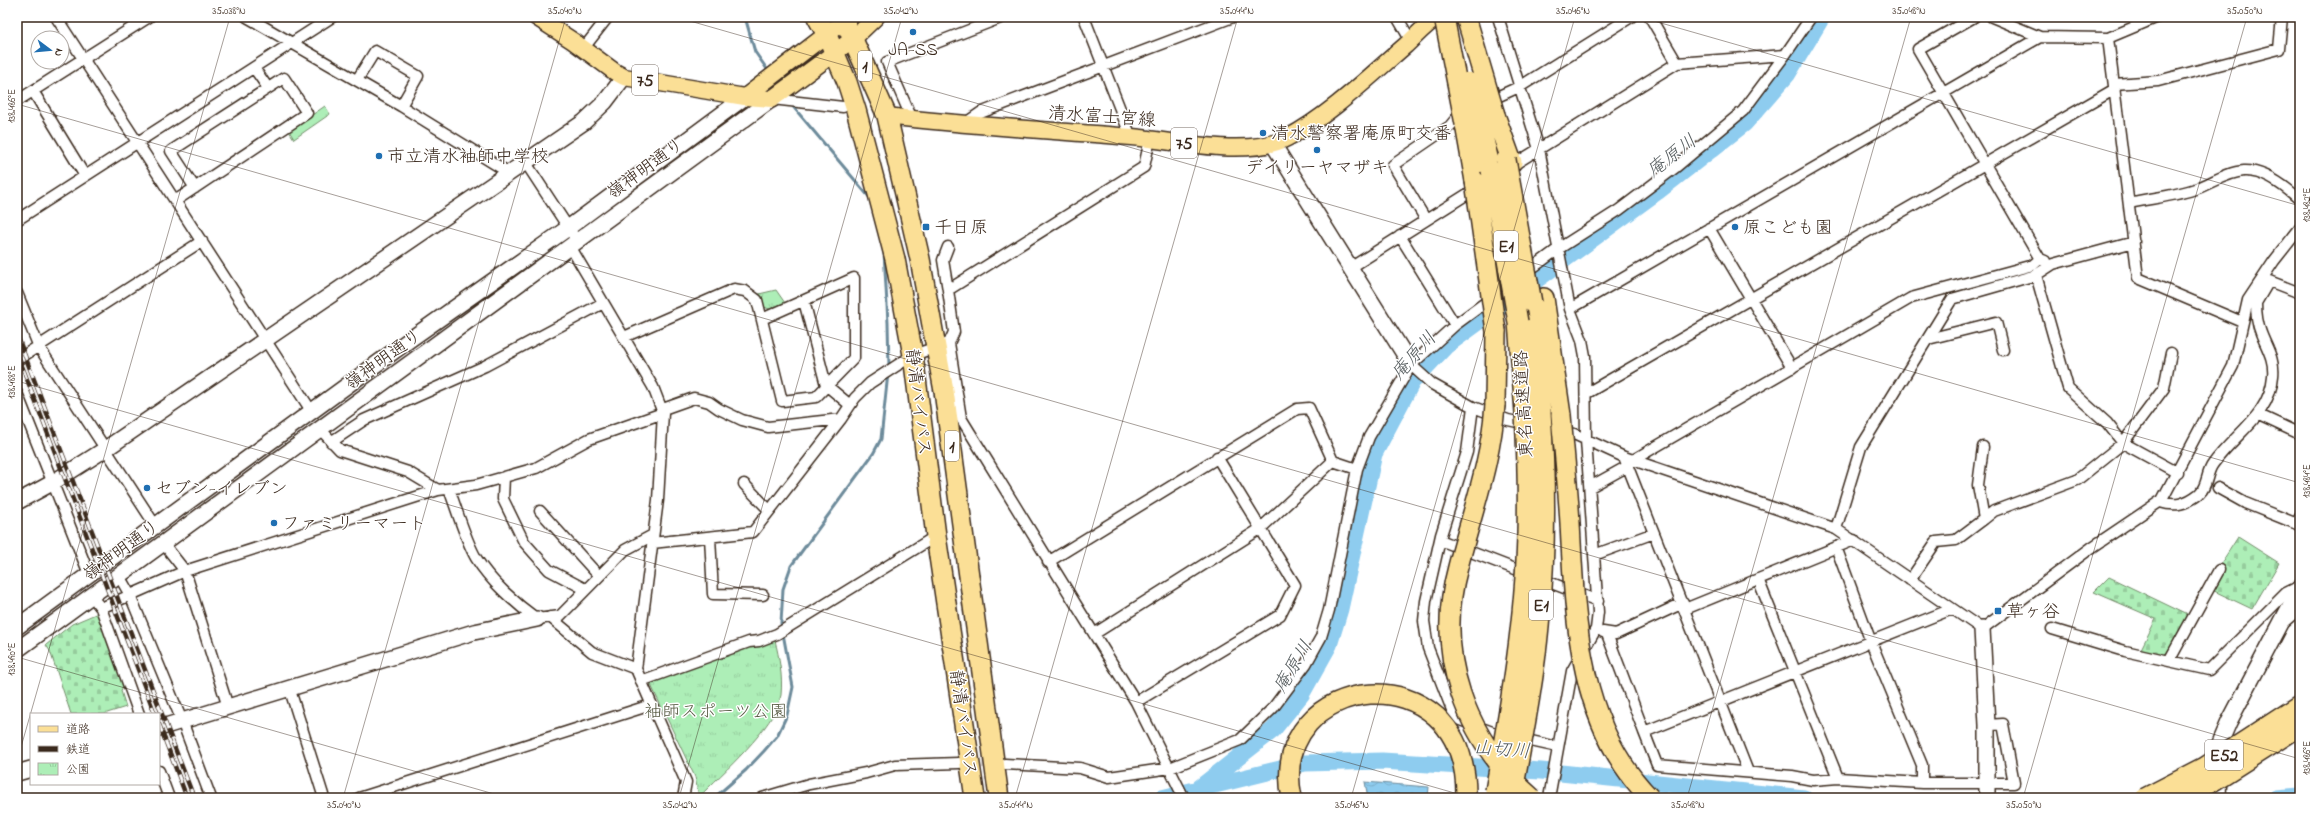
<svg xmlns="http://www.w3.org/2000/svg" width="2317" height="815" viewBox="0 0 2317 815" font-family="'Indie Flower','Klee One',sans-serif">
<defs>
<pattern id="cemetery-stones" width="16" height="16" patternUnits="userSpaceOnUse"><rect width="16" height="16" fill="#adeeb7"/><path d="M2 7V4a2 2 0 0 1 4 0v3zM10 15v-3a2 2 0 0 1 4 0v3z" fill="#96cc9d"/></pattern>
<pattern id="park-tufts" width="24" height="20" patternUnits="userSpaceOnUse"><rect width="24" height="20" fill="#adeeb7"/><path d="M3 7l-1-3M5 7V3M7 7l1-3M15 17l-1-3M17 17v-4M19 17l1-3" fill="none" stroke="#96cc9d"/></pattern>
<pattern id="water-waves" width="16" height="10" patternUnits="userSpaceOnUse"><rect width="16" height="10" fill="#8eccef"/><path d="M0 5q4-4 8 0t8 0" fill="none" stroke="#7bafcc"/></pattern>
</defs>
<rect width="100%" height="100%" fill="#fff"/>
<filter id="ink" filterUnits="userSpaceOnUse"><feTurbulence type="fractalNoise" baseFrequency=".025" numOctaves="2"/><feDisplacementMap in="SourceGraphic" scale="8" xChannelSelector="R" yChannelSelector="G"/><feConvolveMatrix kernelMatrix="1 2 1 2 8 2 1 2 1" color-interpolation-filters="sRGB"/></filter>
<g filter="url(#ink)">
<path fill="url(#cemetery-stones)" stroke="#748c6a" d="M2238,537L2279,563L2252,609L2210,589L2218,568Z
M2109,577L2190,616L2169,653L2166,656L2140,651L2156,619L2094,592Z
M98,613L124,682L121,691L126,707L104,714H71L50,651L46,645L72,624Z"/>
<path fill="url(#park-tufts)" stroke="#748c6a" d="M325,106L330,114L294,139L289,131Z
M776,290L785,303L772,310L764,307L759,294Z
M775,640C779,658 783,676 781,695C775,728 722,773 699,797L695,777L650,683L750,647Z"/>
<path fill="url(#water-waves)" stroke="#6d8b9b" d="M1365,782L1429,787L1428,798H1368Z"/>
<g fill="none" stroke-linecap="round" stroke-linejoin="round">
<path stroke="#6d8b9b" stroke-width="3" d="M745,17L755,52L769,72
M790,103L870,198
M884,252L888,323L889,368
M714,798L746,770L764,751L777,736L787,715L793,687L781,623L783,589L791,566L873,454L881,439L888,373"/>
<path stroke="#8eccef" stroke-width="17" d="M1198,789L1273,730L1301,695L1329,645L1340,609L1374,454L1412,382L1446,346L1657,192L1745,123L1787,75L1822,17
M1162,798L1305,763L1382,761L1541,771L1804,798
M2277,798L2300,796"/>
<path stroke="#d8d4d2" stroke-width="10" stroke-dasharray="10 5" stroke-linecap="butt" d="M967,763H999"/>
<g stroke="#3b2a1e" stroke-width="13">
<path id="street" d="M56,17L312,412
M247,17L401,106L511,174
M1084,17L1131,137
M1397,17L1411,41
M1498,17L1539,149L1570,309L1582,340L1585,356L1586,440L1598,612L1596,629L1572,671L1549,798
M1650,17L1677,63
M1974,17L1918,49L2040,259L2045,261
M1992,17L2040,37L2108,38L2158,17
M2108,38L2138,278L2242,322
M583,49L608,17
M254,68L268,88
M357,80L375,51L418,76L401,106
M2114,84L2158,81L2279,49L2282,17
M33,91L85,176
M772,99L843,107
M17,101L149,17
M1488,101L1521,86L1631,17
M912,119L887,62L1003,17
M964,124L980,113L1233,17
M526,163L577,241
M1510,167L1677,63L1785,55
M175,201L307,113L284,78L171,151L195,188
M2129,203C2151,198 2177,196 2198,188C2213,182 2228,172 2244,171C2264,170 2286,187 2300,200
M17,220L332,17
M1426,220L1393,165L1450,126L1459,115L1464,112
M1709,228L1792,368
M1400,236L1455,325
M570,246L653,387L663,413L658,500L636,669L686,782L683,798
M948,247L943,260L948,290
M1350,268L1477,188
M2036,275L2068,388L2107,423L2123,443L2178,473
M17,293L39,347L155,525
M2250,300L2256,303L2269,281L2300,293
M804,301L826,385L850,405
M1570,309L2040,37
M624,337L734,289L745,291L757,300L782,401L816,397L854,358V278L762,319
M1928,339L1996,322L2003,350
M949,343L961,418L1136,702L1184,798
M17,360L202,241
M1411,365L1432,384L1473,407L1508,420L1574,434L1624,457L1836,529L1982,629L2091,548L2162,500L2233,366L2248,300L2274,261L2300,228
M17,393L89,574
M1587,393L2115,89
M1473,407L1467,452L1441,535L1426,601L1424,621L1428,648L1452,710L1460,720L1495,733L1558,747
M663,409L694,398L709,402L719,409L742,420L768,427L841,419
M2259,415L2300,434
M320,429L340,450L408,472L438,490L476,485L536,468L589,439L663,413
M331,442L364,420L485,366L603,303
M1624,457L1748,772
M1633,460L1911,298L2033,265L2040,259
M504,477L503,499L524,542L549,570L585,589
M744,484L769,510
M1590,487L1628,466
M2218,488L2245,503L2297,524L2300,517
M449,489C457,510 465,539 476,558C490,581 516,604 537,619L560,616L625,550L653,535
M2160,502C2176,507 2186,504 2199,494C2208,486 2206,473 2213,464C2234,434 2270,416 2273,376C2275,359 2266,347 2261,333C2257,323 2256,313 2256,303
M540,511L599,576
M1984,519L1994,511L2077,480L2123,443L2164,388L2171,353
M1836,529L1861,447L1952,299L2036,275L2053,264L2134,242
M710,537L713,594L763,595
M1440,540L1598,601
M163,543L185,571L228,707
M652,543L753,532L841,419L855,398L870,383L913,355L949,343L954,332L948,290L1144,167L1150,139
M1836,547L1871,642L1922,765V783
M1594,555L1654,533
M1048,562L1297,409L1309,408L1333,461L1357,469
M118,574L130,595L182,721L211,798
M1758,579L1838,778
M1910,580L1936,542L1956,540L1984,519L1978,485L1983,447
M97,603L101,608L139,714
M101,608L185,571L438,490
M1685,609L1854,540
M1952,609L1644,732L1657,765L1792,776L1813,780L1838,778L1922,783H2014L2003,724L1987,725
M550,617L592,652L636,669
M2285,622L2300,609
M2052,629L2125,651L2209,670L2286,593L2300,586
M1603,632L1616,634L1683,603
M1094,634L1260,529L1333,461
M1607,634L1644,732
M2169,661L2219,570
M641,681L749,642L759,641L777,634L936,536
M289,687L324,798
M1136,702L1280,615L1295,585L1217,457
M1005,764L1080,768L1109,777L1170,768L1240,740L1273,708L1306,664L1321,637L1329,610L1357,469L1369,437L1411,365L1455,325L1558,249L1619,210L1676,167L1743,111L1785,55L1811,17
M159,771L169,798
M359,798L651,705
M762,798L809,784L866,773L895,765L959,763"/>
</g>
<g stroke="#3b2a1e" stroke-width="18">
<path id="secondary" d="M1273,144L1411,365
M17,502L52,483L104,450L584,122L605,102L624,77
M17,627L412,338L568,228L745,97
M1982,629L1987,725V798
M17,650L772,99
M159,728L474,632L537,619
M17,773L31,769
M2218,798L2220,743L2229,722L2300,587"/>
</g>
<g stroke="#3b2a1e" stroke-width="19">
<path id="primary" d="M536,17L573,41L615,72L624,77L745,97L772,99L853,39L876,17
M745,97L849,17
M887,116C969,126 1050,130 1132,137C1173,141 1250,158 1287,138C1329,116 1370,76 1406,45C1417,35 1425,25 1438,17"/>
</g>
<g stroke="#3b2a1e" stroke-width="22">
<path id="highway" d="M817,17L826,33L847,82L856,110L895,259L913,355L936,536L975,798
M843,17L887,116L920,259L944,391L999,798
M1495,115L1512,162
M1479,119L1491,170
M1465,124L1475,181
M1544,298L1561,415
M1532,303L1541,413
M1518,322L1525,413
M1495,405L1496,331
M1292,798C1265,672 1469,647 1466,798"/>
</g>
<use href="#street" stroke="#fff" stroke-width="10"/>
<use href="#secondary" stroke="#fff" stroke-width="15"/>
<use href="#primary" stroke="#fbdf96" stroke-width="16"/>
<use href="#highway" stroke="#fbdf96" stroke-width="19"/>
<g stroke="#3b2a1e" stroke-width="4.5">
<path id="rail" d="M17,335L194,798
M17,353L155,714
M159,724L187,798"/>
</g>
<use href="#rail" stroke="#fff" stroke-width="3" stroke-dasharray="9" stroke-linecap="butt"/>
<g stroke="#3b2a1e" stroke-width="22" stroke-linecap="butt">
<path id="highway-bridge" d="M1444,17L1465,124
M1466,17L1495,115
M1468,82L1479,119
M1506,160L1532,303
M1491,170L1518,322
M1475,181L1496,331
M1495,405C1491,462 1472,512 1458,567C1434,655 1465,739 1532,798
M1561,415C1564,451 1568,487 1570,523C1575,620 1578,725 1650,798
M1495,791C1510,707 1525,621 1527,535C1528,494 1527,454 1525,413
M1513,791C1523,736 1534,681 1539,626C1546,555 1546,483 1541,413
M2145,798L2205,767L2300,705
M2182,798L2212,782L2300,726"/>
</g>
<use href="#highway-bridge" stroke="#fbdf96" stroke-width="19"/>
</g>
</g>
<path fill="none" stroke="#3b2a1e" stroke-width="1" stroke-opacity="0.45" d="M676,17L2300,483M1640,17L2300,206M17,104L2300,759M17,381L1472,798M17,657L508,798M17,761L230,17M343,798L566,17M679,798L902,17M1015,798L1238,17M1351,798L1575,17M1687,798L1911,17M2023,798L2247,17"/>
<g fill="#1f6fb2" stroke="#fff" stroke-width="1.5">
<circle cx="913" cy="32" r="4"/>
<circle cx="1263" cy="133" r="4"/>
<circle cx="1317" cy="150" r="4"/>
<circle cx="379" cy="156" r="4"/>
<rect x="922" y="223" width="8" height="8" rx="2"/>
<circle cx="1735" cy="227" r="4"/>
<circle cx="147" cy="488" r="4"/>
<circle cx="274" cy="523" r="4"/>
<rect x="1994" y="607" width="8" height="8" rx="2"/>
</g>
<g text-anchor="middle" stroke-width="3" stroke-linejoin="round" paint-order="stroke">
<g fill="#fff" stroke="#766a62" stroke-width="1">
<rect x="858" y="51" width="14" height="30" rx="3"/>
<rect x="632" y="65" width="26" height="30" rx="3"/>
<rect x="1171" y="128" width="26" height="30" rx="3"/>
<rect x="1494" y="231" width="24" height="30" rx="3"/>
<rect x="945" y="431" width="14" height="30" rx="3"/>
<rect x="1529" y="590" width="24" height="30" rx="3"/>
<rect x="2205" y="740" width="38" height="30" rx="3"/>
</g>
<g font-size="17" font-weight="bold" fill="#3b2a1e">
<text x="865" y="72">1</text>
<text x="645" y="86">75</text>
<text x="1184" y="149">75</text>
<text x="1506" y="252">E1</text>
<text x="952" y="452">1</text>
<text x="1541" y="611">E1</text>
<text x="2224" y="761">E52</text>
</g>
<g font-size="18" fill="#3b2a1e" stroke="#fff" text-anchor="start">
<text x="913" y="55" text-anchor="middle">JA-SS</text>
<text x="1271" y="139">清水警察署庵原町交番</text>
<text x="387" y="162">市立清水袖師中学校</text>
<text x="1317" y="173" text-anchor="middle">デイリーヤマザキ</text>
<text x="934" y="233">千日原</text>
<text x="1743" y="233">原こども園</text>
<text x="155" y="494">セブン-イレブン</text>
<text x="282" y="529">ファミリーマート</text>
<text x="2006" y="617">草ヶ谷</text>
</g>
<g font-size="18" fill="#3b2a1e" stroke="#fff">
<text transform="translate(1102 116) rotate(4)" y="6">清水富士宮線</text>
<text transform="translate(645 168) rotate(-36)" y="6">嶺神明通り</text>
<text transform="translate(383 359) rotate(-36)" y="6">嶺神明通り</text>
<text transform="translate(919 402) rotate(83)" y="6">静清バイパス</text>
<text transform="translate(1523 404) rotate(-93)" y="6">東名高速道路</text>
<text transform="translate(121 550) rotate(-36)" y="6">嶺神明通り</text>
<text transform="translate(964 723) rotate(82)" y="6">静清バイパス</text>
</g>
<g font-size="18" fill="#585b44" stroke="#fff">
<text x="716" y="717">袖師スポーツ公園</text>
</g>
<g font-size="19" font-style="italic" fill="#545b5d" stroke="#fff">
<text transform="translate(1671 155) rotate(-38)" y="7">庵原川</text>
<text transform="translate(1413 355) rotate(-49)" y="7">庵原川</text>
<text transform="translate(1292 666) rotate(-59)" y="7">庵原川</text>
<text transform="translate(1502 748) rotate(4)" y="7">山切川</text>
</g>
</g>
<rect width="2317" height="815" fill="none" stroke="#fff" stroke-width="44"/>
<rect x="30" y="713" width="130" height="72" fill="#ffffff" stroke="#b1aaa5"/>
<rect x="38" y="726" width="20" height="6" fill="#fbdf96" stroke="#b1aaa5"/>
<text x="66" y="733" font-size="12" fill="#3b2a1e">道路</text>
<rect x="38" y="746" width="20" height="6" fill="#3b2a1e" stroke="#b1aaa5"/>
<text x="66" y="753" font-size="12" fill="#3b2a1e">鉄道</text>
<rect x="38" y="763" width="20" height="12" fill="url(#park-tufts)" stroke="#b1aaa5"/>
<text x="66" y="773" font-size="12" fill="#3b2a1e">公園</text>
<g transform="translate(50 50) rotate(106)"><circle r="19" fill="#ffffff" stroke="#b1aaa5"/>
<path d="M0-3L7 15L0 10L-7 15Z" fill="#1f6fb2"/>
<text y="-6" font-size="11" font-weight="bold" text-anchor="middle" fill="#3b2a1e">N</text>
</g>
<rect x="22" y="22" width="2273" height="771" fill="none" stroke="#3b2a1e" stroke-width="1.5"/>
<g font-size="10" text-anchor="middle" fill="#3b2a1e">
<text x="229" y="14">35.038°N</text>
<text x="565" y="14">35.040°N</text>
<text x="901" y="14">35.042°N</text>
<text x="1237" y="14">35.044°N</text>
<text x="1573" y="14">35.046°N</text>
<text x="1909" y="14">35.048°N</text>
<text x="2245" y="14">35.050°N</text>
<text transform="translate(11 106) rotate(-90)" y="4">138.486°E</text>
<text transform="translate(2306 205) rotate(-90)" y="4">138.482°E</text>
<text transform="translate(11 382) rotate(-90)" y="4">138.488°E</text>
<text transform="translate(2306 481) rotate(-90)" y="4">138.484°E</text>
<text transform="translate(11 659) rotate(-90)" y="4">138.490°E</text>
<text transform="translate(2306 758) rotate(-90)" y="4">138.486°E</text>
<text x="344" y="808">35.040°N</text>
<text x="680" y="808">35.042°N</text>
<text x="1016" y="808">35.044°N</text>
<text x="1352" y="808">35.046°N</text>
<text x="1688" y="808">35.048°N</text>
<text x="2024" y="808">35.050°N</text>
</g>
</svg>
